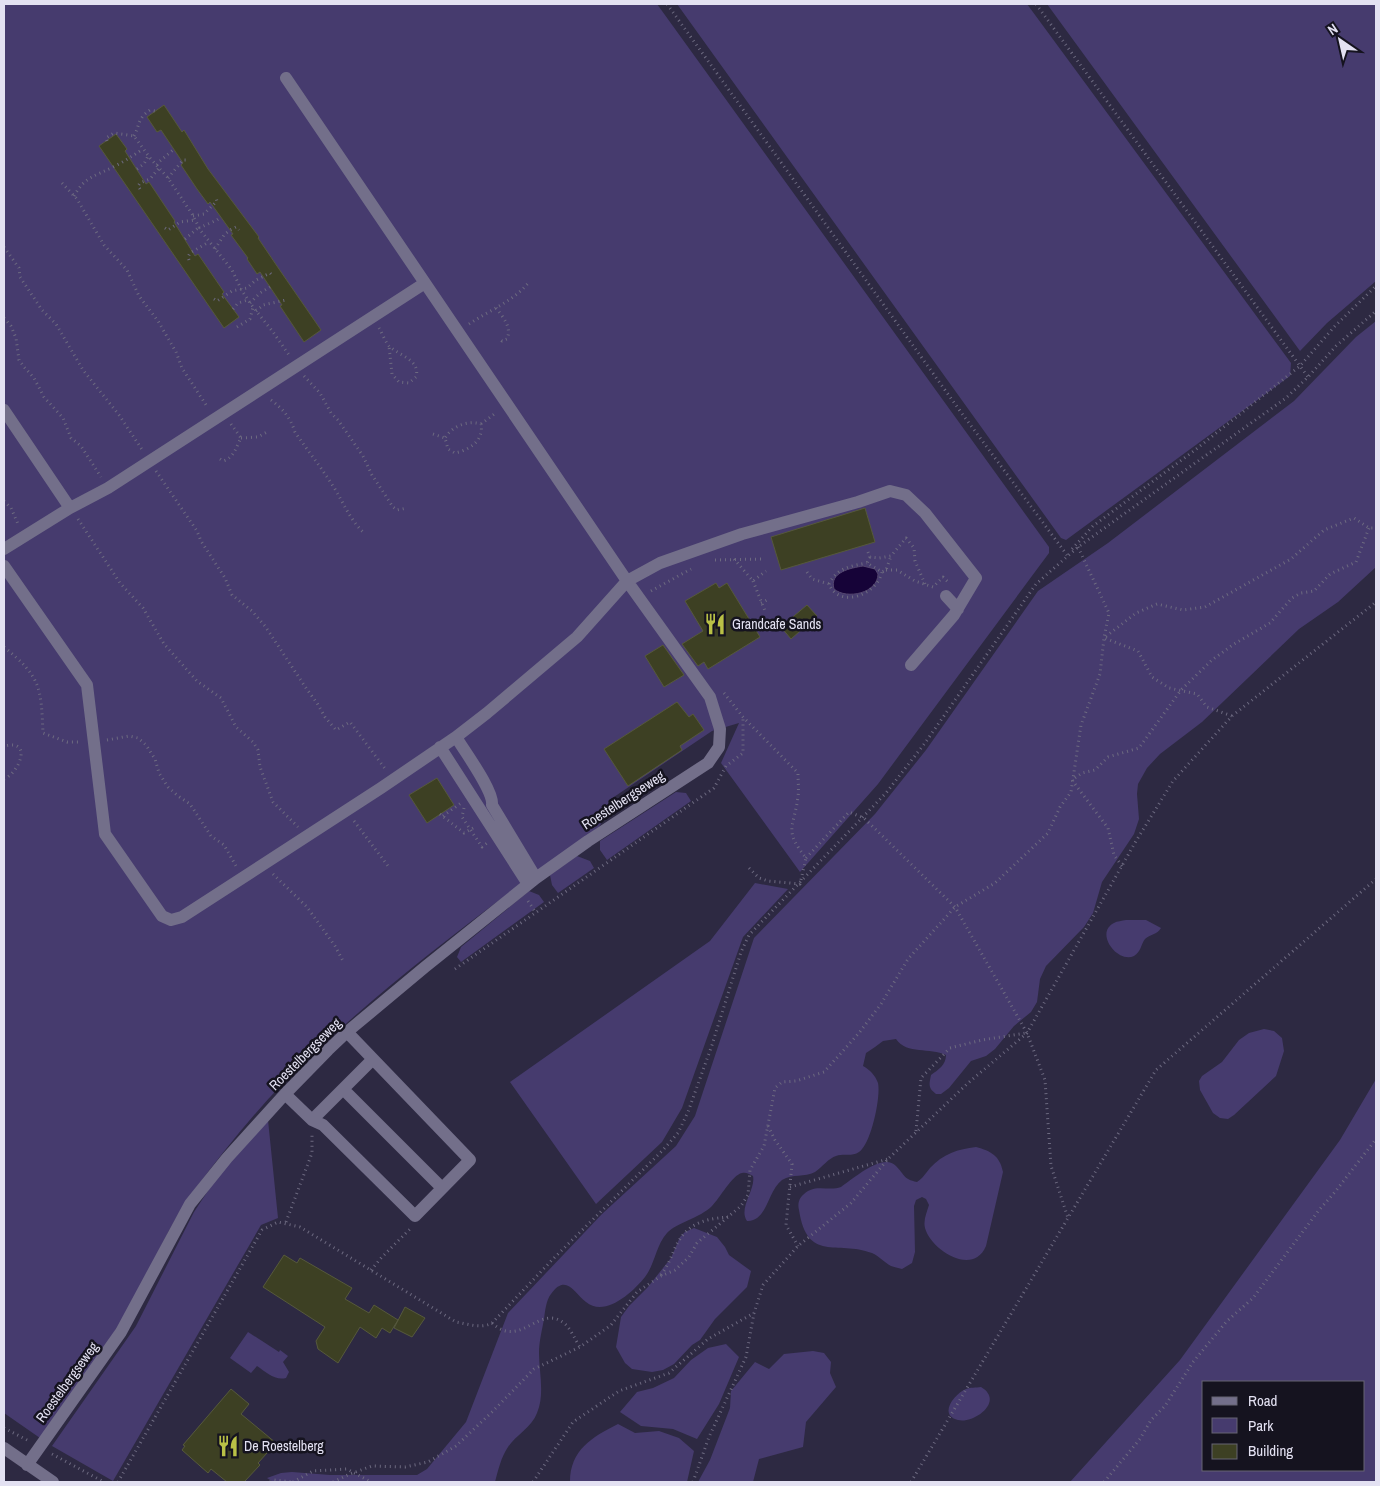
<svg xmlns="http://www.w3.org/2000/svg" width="1380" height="1486" viewBox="0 0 1380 1486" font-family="'Archivo Narrow',sans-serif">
<rect width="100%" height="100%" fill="#2d2942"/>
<path fill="#463b6e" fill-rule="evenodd" d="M4,4H657L1049,547V553L878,784L800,872L721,763L739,723L712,731L608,801V812L599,827C502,898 403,969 315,1052C270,1093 230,1142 193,1192C165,1230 149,1276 124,1317C98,1358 68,1398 40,1438L4,1413Z
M677,4H1027L1291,363L1290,376L1066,540L1061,538Z
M1047,4H1376V281L1327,323L1300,351Z
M1376,321V567L1338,602L1299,629L1202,722L1160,754L1147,768L1138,784L1137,794L1139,819L1134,834L1102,882L1093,913L1084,927L1046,966L1040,979L1037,1002L1031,1012L1014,1026L995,1049L986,1056L971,1061L949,1088L941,1094H936C928,1088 929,1085 931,1075C938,1070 946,1065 946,1055C930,1047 907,1055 896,1039L883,1041L875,1047L866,1053L863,1066C870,1070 875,1075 878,1083C881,1097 871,1144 859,1152C852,1157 844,1153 836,1156C829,1158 822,1167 815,1172C804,1178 793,1173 782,1180C767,1192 767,1222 747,1221C738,1208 756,1190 753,1176C749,1174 746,1172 742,1173C732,1175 720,1198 712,1206C700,1218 676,1223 667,1233C656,1245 655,1264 645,1277C633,1292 605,1318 586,1302C574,1293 566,1273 551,1294C546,1300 545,1312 544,1319C542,1330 539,1342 539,1353C539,1372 545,1394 537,1413C532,1427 516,1435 508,1447C501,1457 498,1471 495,1482H273L267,1478L281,1473L292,1472L330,1475H417L427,1469L466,1422L508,1313L602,1214L676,1146L695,1116L754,938L875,814L926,750L1038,591L1108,543L1294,401L1356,337Z
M676,792L686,793L691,801L607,860L600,850V841Z
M577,856L590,861L594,868L558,893L552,885L550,875Z
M755,883L788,889L743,937L682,1108L662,1142L596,1204L510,1082L710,941Z
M529,891L539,895L544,902L461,962L457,957L461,947Z
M1126,920H1146L1161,928C1157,935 1150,934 1145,939C1141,944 1141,952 1134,956C1118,964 1094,933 1114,923C1117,921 1122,921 1126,920Z
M1264,1029L1274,1031L1282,1038L1284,1051L1276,1076L1234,1115L1228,1119L1220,1118L1213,1113L1200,1090L1199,1081L1202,1076L1222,1062L1239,1040L1249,1033Z
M1376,1079V1482H1070L1180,1360L1340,1140ZM1204,1382H1364V1470H1204Z
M268,1120L278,1218L261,1225L113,1481L52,1446L136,1326L194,1212L229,1159Z
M976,1147C991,1151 1000,1156 1003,1172L986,1246C973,1277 931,1250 925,1228C923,1220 927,1212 929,1205L926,1199L922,1197L916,1200L914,1206L915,1252L912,1263L902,1269C898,1268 894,1267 891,1266C884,1262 879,1256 872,1253C837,1240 807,1263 799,1210C797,1202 800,1196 808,1191C818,1185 830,1191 841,1187C853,1179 883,1152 896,1166C905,1175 903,1179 917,1182C923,1178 925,1174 930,1168C943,1154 958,1149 976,1147Z
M694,1228L717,1237L725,1247L729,1255L751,1271L747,1287L715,1319L700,1340L692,1345L674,1364L663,1370L652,1372L632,1369L625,1363L616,1347L621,1317L629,1306L648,1287L663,1268L671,1258L680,1237L685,1232Z
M248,1332L279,1352L280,1350L288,1356L283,1362L289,1372L286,1378C275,1381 266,1372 257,1366L251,1373L230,1358Z
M726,1344L739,1357L719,1404L697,1439L673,1429L641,1426L620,1412L637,1392L653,1388L674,1378L691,1360L708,1348Z
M813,1351L824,1353L831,1362L830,1373L836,1387L806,1422L803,1447L759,1459L753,1482H698L710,1460L730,1408L731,1391L755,1362L769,1369L784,1354Z
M981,1387C1005,1401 974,1424 958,1420C938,1415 954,1394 966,1389C970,1387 976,1388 981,1387Z
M618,1424L635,1433L659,1431L679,1438L694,1451L687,1482H570C570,1450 592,1437 618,1424Z"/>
<path fill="#160338" stroke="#544670" d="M863,566L875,569L878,574C878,593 847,600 834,589C829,572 851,568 863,566Z"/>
<path fill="#3d4023" stroke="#56593c" d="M164,105L182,132L184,130L208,169L259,237L258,238L279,269L321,330L304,342L280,306L282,305L260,272L257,274L247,259L248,258L231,235L233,234L210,202L208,204L197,189L181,165L183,163L161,130L157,132L147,117Z
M116,134L127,149L125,151L146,184L149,182L175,221L174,222L195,256L198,254L224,292L222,294L239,317L224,328L99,146Z
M865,508L875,542L781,570L771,537Z
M716,583L719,588L727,583L760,637L708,669L704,662L698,666L682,644L703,631L685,601Z
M807,605L817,616L791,639L781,627Z
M663,645L684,675L664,687L645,656Z
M677,702L689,717L693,714L704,730L680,746L682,750L628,786L604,749Z
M437,778L454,805L427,823L409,795Z
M284,1255L297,1263L300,1258L352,1288L345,1299L369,1313L374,1305L398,1320L390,1333L382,1328L376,1338L360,1327L338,1363L318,1349L316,1341L325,1327L263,1287Z
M405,1307L425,1318L412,1337L394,1328Z
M231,1389L249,1404L241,1414L276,1443L258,1463L260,1465L244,1482H227L211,1469L208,1473L182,1450L185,1446L183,1445Z"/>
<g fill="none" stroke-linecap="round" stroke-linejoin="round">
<path stroke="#6d6a80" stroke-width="3" stroke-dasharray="1 4" stroke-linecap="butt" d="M667,4L963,415L1067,555
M1036,4L1308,377
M134,136C140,125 137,119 150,110L155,111
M107,141L106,138L114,133L134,136L150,158L168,178L192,214L201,231L232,270L241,289L250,303L273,332L289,355
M157,165L160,161L174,149
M137,169L144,164L148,156
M168,178L183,160H189
M62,183L77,199L104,245L127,270L139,296L158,321L176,352L182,368L208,408
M140,189L138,186L140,183L150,179L159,168
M74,196C85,176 96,176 115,166C125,161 134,155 143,149
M193,216L204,214L217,201L216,198
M165,228L168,230L180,222L195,220
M199,228L217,220L221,217
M185,239L199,227
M4,247L19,268L20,277L42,310L56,324L83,370L119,415L143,451
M215,249L224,235L230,230L236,227L239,230
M189,260L188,257L190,253L209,242
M214,299L217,301L232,291L247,288L256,280L270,273L271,274
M250,303L260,293L270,287
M496,308C503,317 512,327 507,339L502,341L500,339
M233,309L238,303L248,300
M256,311L263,305L286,300L288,301
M4,318L11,326L16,338L19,360L25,368L34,378L44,397L63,418L71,438L81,446L101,477
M469,324C490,310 514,301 530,281
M237,327L250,319L253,307
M379,328C382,333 385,341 389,346C398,355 421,360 416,377L409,383L399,382L392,374L389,346
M304,376L320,393L331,413L338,420L363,456L372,475L393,507L397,510L407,508
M271,400C283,409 290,417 295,432C307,450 321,467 333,486C344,503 349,519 365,534
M481,424L497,412
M433,434L445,438L448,449L455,453C469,450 484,441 481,424C468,420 452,426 445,438
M241,438L258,437L267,432L266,430
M220,459L223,461C234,458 236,447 241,438L231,424
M156,471L197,531L201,541L225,578L232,595L252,611L265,626L306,688L317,703L325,717L336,730L350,722L386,770
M4,501L11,508L18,524
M78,519L120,583L143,608L164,644L197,681L221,698L236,727L253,742L258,750L260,767L273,802L298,827
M1078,547L1109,613L1104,638L1138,651L1152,677L1169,688L1197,694L1207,707L1232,716
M1072,549L1093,526L1195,450L1300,366L1335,326L1376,286
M868,552L870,557L879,558L891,556L906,538L914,548L915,561L925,584
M870,557L867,563L882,572L886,570L891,556
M734,559L753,581L766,571
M715,560L762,559
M886,570H897L915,581L933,587L943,577L949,583
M807,572L812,579L829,584C839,609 877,595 882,572
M753,581L765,611
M829,584C837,568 850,566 867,563
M651,591L691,569
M761,603L767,600
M4,647C41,677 41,687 43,733L67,742H81
M724,693L743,717L798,773C798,781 799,789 798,797C794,828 783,829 806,858L800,884L768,881L759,878L749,868
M107,740L129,736L138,738L146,745L155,759L159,773L168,787L178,796L190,804L211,836L224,845L236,866
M4,779C19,773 33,739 5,746
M464,808L462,817L482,847L487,843
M440,814L464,833L475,827
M443,816L461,803
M354,821L388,866
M806,858L849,812L864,818L955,907L1027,1033L1045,1080L1051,1166L1068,1218
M1122,866L1114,855L1108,828L1072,780L1082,773L1095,770L1108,757L1139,748L1181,690L1212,660L1234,644L1270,623L1292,598L1301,593L1314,591L1330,574L1356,562L1369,528
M273,874L307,907L335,946L343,961
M528,901L536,913
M455,969L714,788L726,766L743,753V717
M768,1126L775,1140L792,1164L786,1225L798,1246
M916,1131L921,1078L950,1048L982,1040L1026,1033
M790,1187L888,1159
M286,1222L312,1153V1135
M371,1270L382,1257L410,1229
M661,1275C667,1267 670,1260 674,1250C685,1225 701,1219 728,1217
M492,1323C521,1350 540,1302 565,1324C571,1329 575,1340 580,1347
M4,1428L29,1441
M52,1454L104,1482
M118,1482L262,1230L278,1222L300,1227L456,1322C468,1324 481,1329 492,1323L553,1259L663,1150L678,1133L688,1112L712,1045L741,952L749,935L886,793L925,743L1036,584L1078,547L1286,398L1308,377L1336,346L1376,311
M270,1482L274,1480L293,1482
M293,1482L313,1471L347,1469L371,1482
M333,1482L350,1474L372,1466L405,1467L428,1462L456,1446L492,1412L534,1369L580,1347L611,1325L637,1292L661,1276L675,1270L689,1257L697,1243L741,1206L748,1195L750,1170L764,1146L775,1088L782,1082L796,1081L824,1072L859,1033L881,1004L908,959L955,907L995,883L1048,833L1060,807L1071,792L1081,725L1100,674L1104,638L1136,613L1157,604L1183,610L1205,607L1291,559L1324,530L1354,518L1369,528H1376
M533,1482L573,1422L619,1391L669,1373L708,1339L754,1313
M693,1482L709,1437L746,1357L754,1313L763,1285L798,1246L851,1203L888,1159L967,1084L1027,1033L1136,841L1173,781L1232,716L1376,602
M911,1482L1156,1070L1376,879
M1104,1482L1140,1439L1151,1420L1165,1406L1193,1362L1227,1321L1253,1298L1319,1210L1335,1192L1376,1139"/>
<path stroke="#736f8a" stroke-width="12" d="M4,410L70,508
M4,549L70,508L108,488L425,283
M4,566L87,685L105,834L162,916L171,920L182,917L381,788L456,737L487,713L577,637L627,581L660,563L742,534L858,502L890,491L906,495L925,513L976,578L954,615L911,665
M946,596L958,609
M456,737C465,752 494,791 492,805L536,878
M440,747L528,884
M343,1089L442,1188
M285,1094L312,1120L323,1125L415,1216L470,1160L347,1032
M312,1120L373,1059
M4,1448L53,1482
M27,1465L121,1332L190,1204L227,1158L285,1094L328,1050L347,1032L425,967L536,878L588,841L708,763L719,747L720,729L710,697L627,581L286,78"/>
</g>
<defs>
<g id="restaurant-bare" transform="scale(1.725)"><path d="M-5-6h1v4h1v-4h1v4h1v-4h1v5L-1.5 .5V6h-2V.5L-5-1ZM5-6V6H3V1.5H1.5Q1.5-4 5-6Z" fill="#b9c046" stroke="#15131f" stroke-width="2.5" paint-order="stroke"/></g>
</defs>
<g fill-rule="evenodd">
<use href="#restaurant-bare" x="715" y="624"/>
<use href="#restaurant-bare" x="228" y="1446"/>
</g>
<g text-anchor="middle" stroke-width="5" stroke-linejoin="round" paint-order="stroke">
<g font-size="14" fill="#e3e1f2" stroke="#15131f" text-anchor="start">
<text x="732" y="629">Grandcafe Sands</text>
<text x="244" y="1451">De Roestelberg</text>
</g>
<g font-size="14" fill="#e3e1f2" stroke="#15131f">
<text transform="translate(623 800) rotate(-33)" y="5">Roestelbergseweg</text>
<text transform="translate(305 1054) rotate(-45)" y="5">Roestelbergseweg</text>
<text transform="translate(67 1382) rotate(-54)" y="5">Roestelbergseweg</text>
</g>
</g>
<rect width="1380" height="1486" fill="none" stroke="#e3e1f2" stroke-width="10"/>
<rect x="1202" y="1381" width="162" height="90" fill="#15131f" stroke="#676573"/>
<rect x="1212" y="1397" width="25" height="8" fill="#736f8a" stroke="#676573"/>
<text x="1248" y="1406" font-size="15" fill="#e3e1f2">Road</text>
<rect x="1212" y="1418" width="25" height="15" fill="#463b6e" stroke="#676573"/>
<text x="1248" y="1431" font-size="15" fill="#e3e1f2">Park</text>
<rect x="1212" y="1444" width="25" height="15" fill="#3d4023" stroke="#676573"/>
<text x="1248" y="1456" font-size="15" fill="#e3e1f2">Building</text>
<g transform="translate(1340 40) rotate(326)" stroke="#15131f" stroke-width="4" paint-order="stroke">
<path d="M0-4L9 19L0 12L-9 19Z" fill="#e3e1f2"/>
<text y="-8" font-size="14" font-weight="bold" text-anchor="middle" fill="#e3e1f2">N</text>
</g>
</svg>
